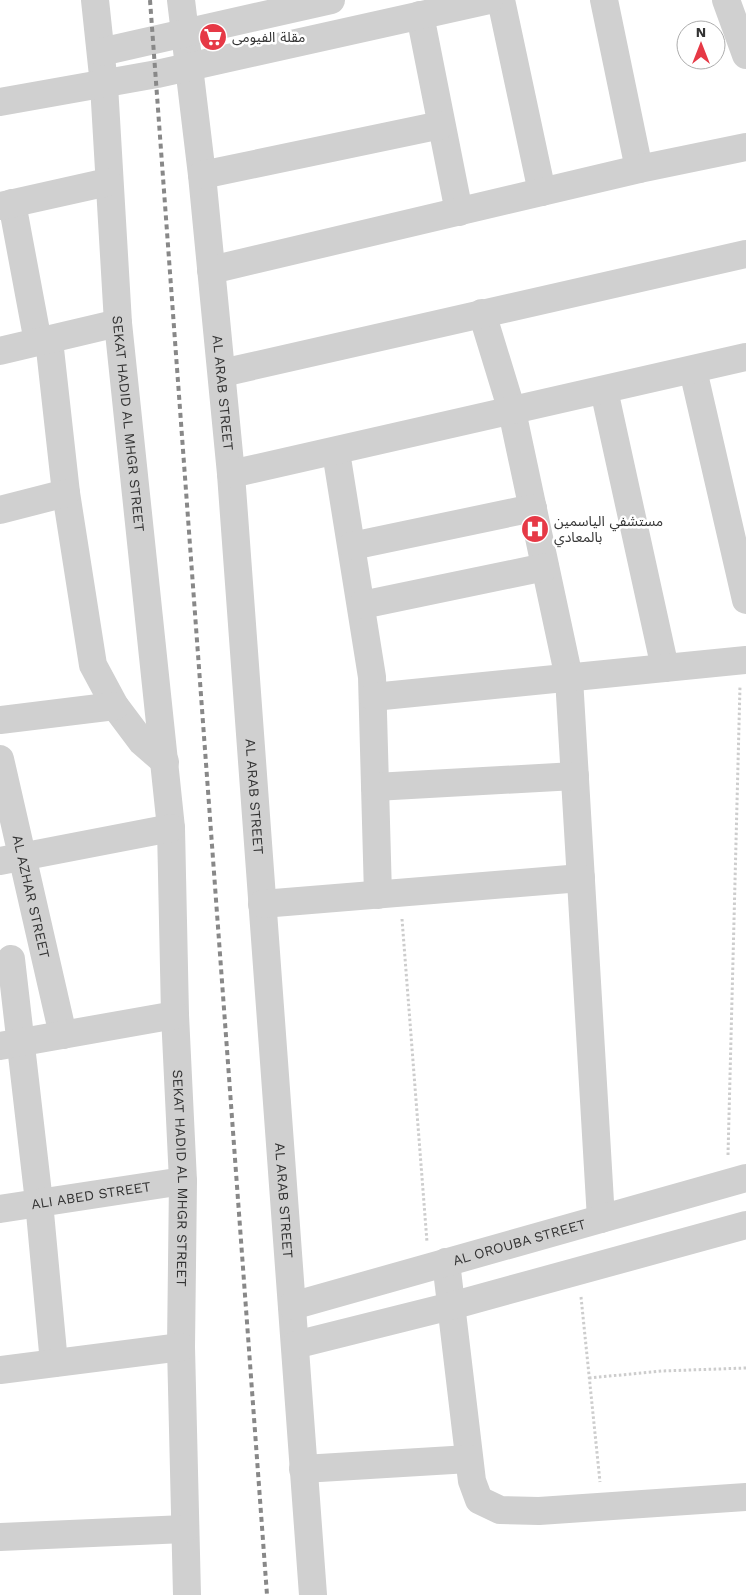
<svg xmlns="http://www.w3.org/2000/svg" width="746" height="1595" viewBox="0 0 746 1595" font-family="'Work Sans','Noto Sans Arabic',sans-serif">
<rect width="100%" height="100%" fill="#fff"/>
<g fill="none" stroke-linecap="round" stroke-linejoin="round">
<path stroke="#cdcdcd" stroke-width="3" stroke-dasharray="2.5 2.5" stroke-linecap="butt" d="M402,919L427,1242
M728,1155L740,686
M581,1297L600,1482
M589,1378L662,1371L746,1368"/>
<g stroke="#d0d0d0" stroke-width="28">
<path id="s1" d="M95,0L104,85L118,323L171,828L175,1015L183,1181L181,1347L187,1595"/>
<path id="s2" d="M181,0L202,175L231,474L313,1595"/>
<path d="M501,0L542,192"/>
<path d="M604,0L639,169"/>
<path d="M726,0L746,55"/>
<path d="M420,15L459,212"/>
<path d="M101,52L331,0"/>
<path d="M0,102L157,74L489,0"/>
<path d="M202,175L441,125"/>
<path d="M12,203L38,342"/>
<path d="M0,206L108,182"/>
<path d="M211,270L639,169L746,147"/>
<path d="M482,313L512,411L569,678L601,1219"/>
<path d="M49,340L66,493L93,665L115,706L142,742L165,762"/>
<path d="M0,351L118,323"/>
<path d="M693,370L746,600"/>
<path d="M222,373L746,254"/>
<path d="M604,390L665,668"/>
<path d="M336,452L372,677L378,895"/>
<path d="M231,474L746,357"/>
<path d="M0,510L66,493"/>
<path d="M352,546L533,508"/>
<path d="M362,605L545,567"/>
<path d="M373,697L746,660"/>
<path d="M0,720L115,706"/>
<path id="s3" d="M0,759L63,1035"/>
<path d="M375,787L575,776"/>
<path d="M0,861L171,828"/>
<path d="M262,904L581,878"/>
<path d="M11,959L39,1202L54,1363"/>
<path d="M0,1046L175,1015"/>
<path id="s4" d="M0,1209L183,1181"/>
<path d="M446,1262L472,1481L479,1500L500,1510L539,1511L746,1497"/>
<path id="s5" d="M292,1306L746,1178"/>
<path d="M295,1345L451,1306L746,1225"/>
<path d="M0,1370L181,1347"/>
<path d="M303,1469L469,1459"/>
<path d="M0,1537L185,1529"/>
</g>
<path stroke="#888" stroke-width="4" stroke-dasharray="5 4" stroke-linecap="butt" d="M150,0L267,1595"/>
</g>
<defs>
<g id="supermarket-disc" transform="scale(1.4375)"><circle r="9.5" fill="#e63946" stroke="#fff"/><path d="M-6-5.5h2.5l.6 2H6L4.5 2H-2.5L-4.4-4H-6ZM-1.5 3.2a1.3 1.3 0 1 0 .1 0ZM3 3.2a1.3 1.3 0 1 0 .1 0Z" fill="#fff"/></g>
<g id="hospital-disc" transform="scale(1.4375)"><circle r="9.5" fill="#e63946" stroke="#fff"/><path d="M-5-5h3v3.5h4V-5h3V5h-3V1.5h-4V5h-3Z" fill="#fff"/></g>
</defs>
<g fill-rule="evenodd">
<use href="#supermarket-disc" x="213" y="37"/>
<use href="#hospital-disc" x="535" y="529"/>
</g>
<g text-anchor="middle" stroke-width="5" stroke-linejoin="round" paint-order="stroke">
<g font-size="14" fill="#333" stroke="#fff" text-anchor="start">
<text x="232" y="42">مقلة الفيومى</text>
<text x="554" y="526">مستشفي الياسمين<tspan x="554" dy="16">بالمعادي</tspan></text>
</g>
<g font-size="14" fill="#333" stroke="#fff">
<text dy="5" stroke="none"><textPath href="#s2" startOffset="395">AL ARAB STREET</textPath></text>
<text dy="5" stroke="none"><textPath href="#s1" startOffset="425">SEKAT HADID AL MHGR STREET</textPath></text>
<text dy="5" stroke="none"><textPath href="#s2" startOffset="800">AL ARAB STREET</textPath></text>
<text dy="5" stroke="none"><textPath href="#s3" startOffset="141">AL AZHAR STREET</textPath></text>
<text dy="5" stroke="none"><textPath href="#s1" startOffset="1182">SEKAT HADID AL MHGR STREET</textPath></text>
<text dy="5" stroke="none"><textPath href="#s4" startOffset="92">ALI ABED STREET</textPath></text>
<text dy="5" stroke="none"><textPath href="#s2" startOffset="1205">AL ARAB STREET</textPath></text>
<text dy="5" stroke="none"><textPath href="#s5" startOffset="236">AL OROUBA STREET</textPath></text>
</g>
</g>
<g transform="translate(701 45)"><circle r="24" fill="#ffffff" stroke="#adadad"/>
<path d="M0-4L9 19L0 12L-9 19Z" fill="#e63946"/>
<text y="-8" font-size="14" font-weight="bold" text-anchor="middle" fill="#333333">N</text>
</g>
</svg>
